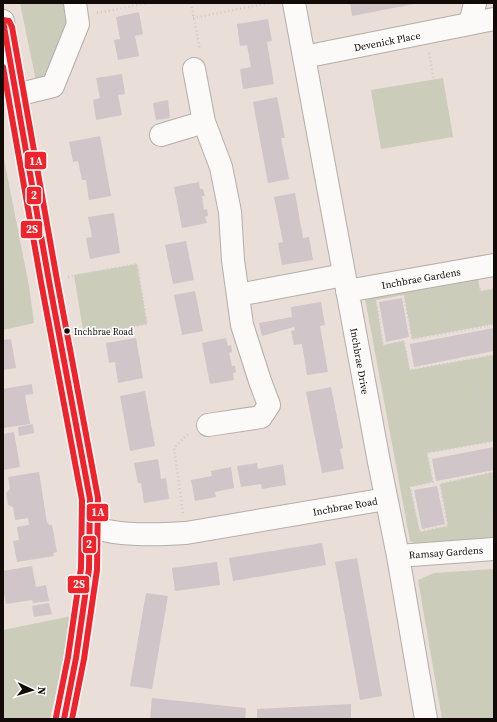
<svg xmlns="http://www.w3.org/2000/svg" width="497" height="722" viewBox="0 0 497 722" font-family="'Source Serif 4',serif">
<rect width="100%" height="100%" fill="#e9ded8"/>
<path fill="#ccb" d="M20,3H65L69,27L50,77L36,81Z
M443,78L453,137L381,149L371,90Z
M3,154L29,286L34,323L3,330Z
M137,264L147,324L84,336L74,275Z
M477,272L480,291L494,289V324L412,339L404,295L376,300L383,345L404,341L410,370L494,355V441L427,453L433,482L410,487L420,532L448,526L440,484L494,472V539L416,544L410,541L364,293Z
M494,569V719H442L418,580L434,573Z
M72,616L56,693L50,719H3V630Z"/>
<path fill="#d0c5c8" d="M350,3H414V4L352,16Z
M139,12L143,34L135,36L139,56L118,60L114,40L120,39L116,17Z
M268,19L272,41L267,42L274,84L243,89L240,69L251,67L247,45L240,46L237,24Z
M122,74L125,94L118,95L122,115L96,120L93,100L100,98L96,78Z
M277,97L285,138H281L289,179L268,183L253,102Z
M168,100L170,118L156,120L153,103Z
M100,136L111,196L89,200L86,180H82L78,161L73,162L69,142Z
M199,182L200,189H203L205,196H202L204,210L207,209L208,216L205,217L207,223L182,228L174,187Z
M295,193L303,238L309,237L313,260L282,265L278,243L283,242L274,197Z
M114,213L120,253L90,259L86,238L92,237L88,217Z
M186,241L194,280L173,284L165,245Z
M195,291L203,331L182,335L174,295Z
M402,298L409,337L386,342L379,302Z
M321,302L325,325L320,326L328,372L307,375L302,344L294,345L291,331L295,330L294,327L262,336L259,323L292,317L291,307Z
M494,328V351L414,367L410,344Z
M3,336L4,340L11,339L16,368L3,370Z
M136,338L143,378L118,383L115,362L109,363L106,343Z
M226,338L228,346L231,345L232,352L229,353L232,366H235L236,372L233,373L234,380L210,384L202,343Z
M32,384L33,394L25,395L30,424L3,428V389Z
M331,387L343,448L340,449L344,469L322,473L306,392Z
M145,391L155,446L130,451L120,396Z
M33,424L34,433L19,436L18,427Z
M14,432L20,467L3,470V434Z
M494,447V470L436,481L432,459Z
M158,459L161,479L166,478L169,499L144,503L141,483H138L134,463Z
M257,463L258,469L283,464L286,485L262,489L261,484L241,487L237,466Z
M231,467L234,488L215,492L216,497L195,501L191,480L212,476L211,471Z
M39,472L47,523L48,522L49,525H52L57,552L53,553L54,556L17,562L13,541L19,540L17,527L29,525L28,518L15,520L13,507L8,505L6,493L10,489L8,477Z
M437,486L445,524L422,529L414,490Z
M322,543L326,565L233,581L229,558Z
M357,558L382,696L360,700L335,562Z
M217,562L220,585L175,591L172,568Z
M32,566L36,587L46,585L49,601L33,603L32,600L6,604L3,588V571Z
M146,593L168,596L152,689L130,686Z
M49,603L52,614L34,617L32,606Z
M152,698L246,708L245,719H150Z
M351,704V719H257V709Z"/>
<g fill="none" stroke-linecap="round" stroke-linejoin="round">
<g stroke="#b5ada8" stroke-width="24">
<path id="minor" d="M294,3L379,462L398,556L426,719
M470,24L475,3
M304,57L494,19
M194,69L204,122L221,167L230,212L233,260L242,325L260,381L269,405L261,417L208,425
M16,95L53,86L78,24L75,3
M161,135L204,122
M347,291L494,265
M238,295L344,275
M90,527C121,536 154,535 186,533L386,499
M398,556L494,549"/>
</g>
<g stroke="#b5ada8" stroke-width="24">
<path id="tertiary" d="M3,21L49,281L90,499L89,569L76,658L64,719"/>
</g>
<path stroke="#cfcbca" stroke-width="2.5" stroke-dasharray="1 3" stroke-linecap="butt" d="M191,3L200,50
M97,13L148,3
M193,18L269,3
M429,53L434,81
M3,277L13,282
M68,277L137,264L147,324L80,336
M3,288L14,282L27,279
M480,292L494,289
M442,295L449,332
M405,301L412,339L487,326L480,288
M377,307L383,345
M487,326L494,324
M383,346L404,341L409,370
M472,359L487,442
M384,375L494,355
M398,458L494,441
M494,472L440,484L448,526L494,518
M474,477L483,520
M410,486L419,532L448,526
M405,487L433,482L427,453
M183,513L174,448L189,433"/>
<use href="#minor" stroke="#fcfaf9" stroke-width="22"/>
<use href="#tertiary" stroke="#fcfaf9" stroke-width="22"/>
<g stroke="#fff" stroke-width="9">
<path id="bus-1" d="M3,21L49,281L90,499L89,569L76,658L64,719"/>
</g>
<g stroke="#fff" stroke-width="9">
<path id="bus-2" d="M3,67L41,282L82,500L81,568L68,657L56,717"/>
</g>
<g stroke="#fff" stroke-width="9">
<path id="bus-3" d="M3,20L9,21L12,27L57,280L98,498L97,570L84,659L72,719"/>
</g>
<use href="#bus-1" stroke="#ee232c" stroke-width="6"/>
<use href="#bus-2" stroke="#ee232c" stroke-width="6"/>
<use href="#bus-3" stroke="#ee232c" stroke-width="6"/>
</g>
<circle fill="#110a07" stroke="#fff" stroke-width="1.5" cx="67" cy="331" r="3.5"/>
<g text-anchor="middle" stroke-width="3" stroke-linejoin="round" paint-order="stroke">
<g font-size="9" fill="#110a07" stroke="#fff" text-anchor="start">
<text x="74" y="335">Inchbrae Road</text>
</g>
<g font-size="10" fill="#110a07" stroke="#fff">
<text transform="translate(387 41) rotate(-11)" y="4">Devenick Place</text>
<text transform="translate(421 278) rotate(-10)" y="4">Inchbrae Gardens</text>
<text transform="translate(360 361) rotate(80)" y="4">Inchbrae Drive</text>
<text transform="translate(345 506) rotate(-10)" y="4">Inchbrae Road</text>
<text transform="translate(446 552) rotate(-4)" y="4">Ramsay Gardens</text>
</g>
</g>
<g stroke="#fff" stroke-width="1.5">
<rect x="24" y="151" width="23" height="19" rx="4" fill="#ee232c"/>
<rect x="26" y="186" width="16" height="19" rx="4" fill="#ee232c"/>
<rect x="20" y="220" width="23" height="19" rx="4" fill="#ee232c"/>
<rect x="86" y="503" width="23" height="19" rx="4" fill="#ee232c"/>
<rect x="82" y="535" width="15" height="19" rx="4" fill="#ee232c"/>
<rect x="67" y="575" width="23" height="19" rx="4" fill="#ee232c"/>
</g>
<g font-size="11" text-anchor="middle" font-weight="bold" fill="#fff">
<text x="36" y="165">1A</text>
<text x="34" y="199">2</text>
<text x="32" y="233">2S</text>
<text x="98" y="516">1A</text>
<text x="89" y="548">2</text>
<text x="79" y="588">2S</text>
</g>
<rect width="497" height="722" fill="none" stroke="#110a07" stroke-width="8"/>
<g transform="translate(32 690) rotate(94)" stroke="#ffffff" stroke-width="3" paint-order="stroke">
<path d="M0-3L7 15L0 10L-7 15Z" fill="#110a07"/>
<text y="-6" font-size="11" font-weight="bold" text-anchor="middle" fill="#110a07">N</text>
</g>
</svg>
